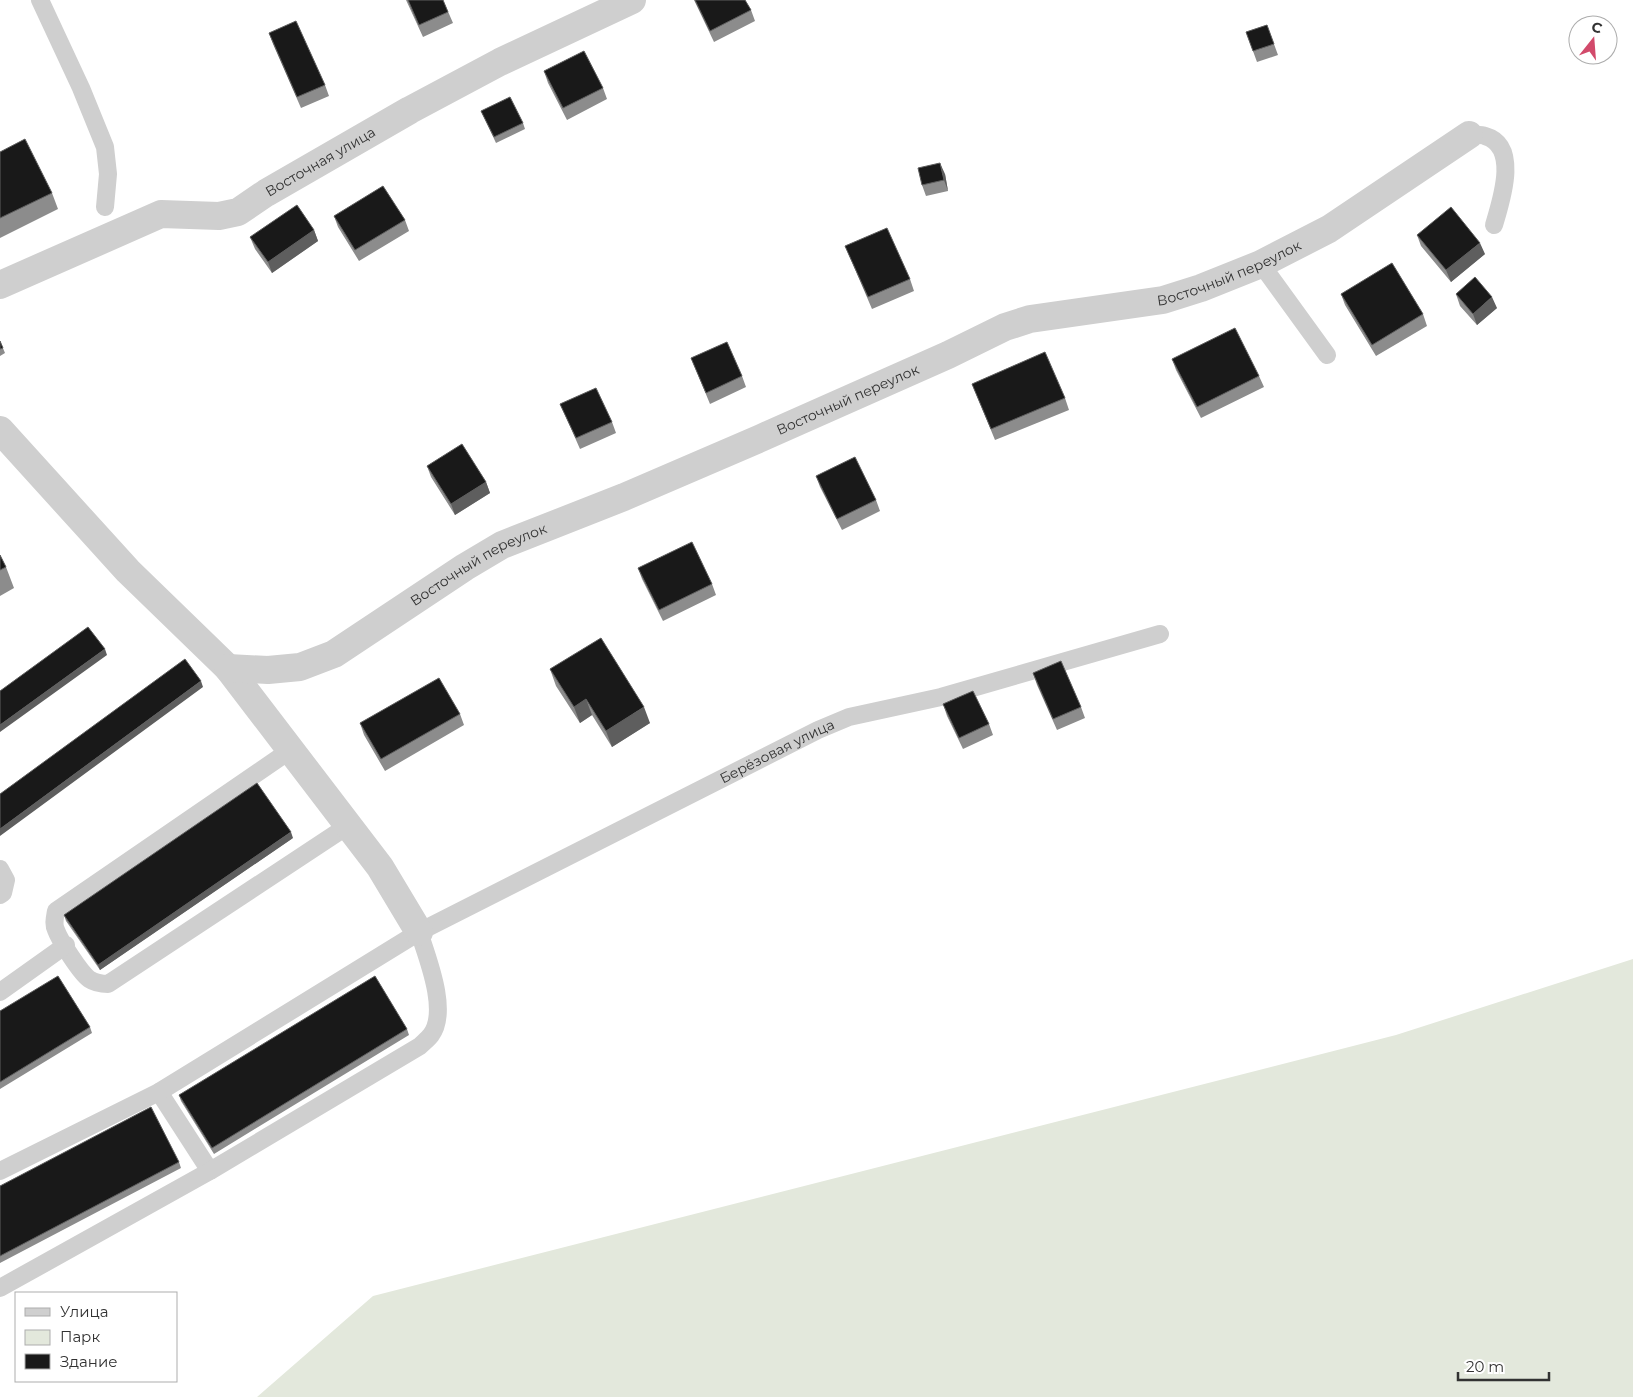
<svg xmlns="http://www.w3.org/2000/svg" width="1633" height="1397" viewBox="0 0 1633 1397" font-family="Montserrat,sans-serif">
<rect width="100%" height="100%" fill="#fff"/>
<path fill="#e3e8dc" d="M1633,959V1397H257L373,1296L1396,1035Z"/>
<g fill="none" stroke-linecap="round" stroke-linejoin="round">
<g stroke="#cfcfcf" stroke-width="18">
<path d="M40,0L81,88L105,147L108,174L105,207"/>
<path d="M1469,135C1474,135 1480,134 1485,136C1520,146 1501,201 1494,225"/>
<path d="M1261,264L1327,355"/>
<path d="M292,749L56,911C55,917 53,924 56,930C60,941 80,972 89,979C95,983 101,984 108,984L349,825"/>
<path d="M0,869L6,880L3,893L0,895"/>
<path d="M0,992L66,945"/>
<path d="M159,1092L210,1171"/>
<path id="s1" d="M0,1171L159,1092L419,932L818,730L849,717L941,697L1160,634"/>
<path d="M0,1288L210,1171L420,1046C424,1042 428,1039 431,1035C449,1011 427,957 419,932"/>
</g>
<g stroke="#cfcfcf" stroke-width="28">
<path id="s2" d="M0,285L161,214L219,216L238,212L266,193L410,110L500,62L632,0"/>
<path d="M0,430L128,571L228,668L380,867L419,932"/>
<path id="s3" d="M228,668L268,670L300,667L334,654L465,567L502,545L624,497L761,438L948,355L1005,327L1030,319L1163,300L1201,288L1261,264L1329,229L1469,135"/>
</g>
</g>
<path fill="#8c8c8c" d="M406,0H443L453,23L423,37Z
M694,0H745L751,10L755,21L714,42Z
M1267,25L1278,55L1257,62L1246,32Z
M269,33L325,85L329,96L301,108L273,44Z
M544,71L603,88L607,99L567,120L548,83Z
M481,111L523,123L525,129L496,143Z
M0,152L52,193L58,209L0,238Z
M945,174L948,191L926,196L922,185Z
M334,216L405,220L409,231L359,261L338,227Z
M314,230L318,241L272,273L255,249L250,237Z
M1417,235L1485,254L1451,282L1421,246Z
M845,246L910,279L914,291L872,309Z
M1341,294L1423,314L1427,326L1376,356L1345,305Z
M1456,294L1497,308L1477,325L1460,306Z
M0,341L5,353L0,356Z
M691,358L742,376L746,387L710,404Z
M1172,359L1259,376L1264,387L1201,418L1176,370Z
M972,384L1065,398L1069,410L995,440Z
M560,404L612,422L616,433L580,449L565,415Z
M427,466L486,482L490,493L455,515L431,477Z
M816,476L876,500L880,511L842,530L820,487Z
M0,555L6,567L14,588L0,596Z
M638,568L712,584L716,595L663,621L642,579Z
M550,669L650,723L612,747L592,715L580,723L556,686Z
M1033,673L1081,707L1085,718L1057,730L1037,685Z
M943,704L989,724L993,735L963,749L947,716Z
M460,714L464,725L385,771L364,735L360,723Z
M293,838L100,970L66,921L64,915Z
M0,1011L90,1027L92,1033L0,1089Z
M407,1029L409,1035L214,1154L181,1101L179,1095Z
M179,1162L181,1168L0,1263V1186Z"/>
<path fill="#5e5e5e" d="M940,163L945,174L948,191L944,180Z
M314,230L318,241L272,273L268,262Z
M1480,243L1485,254L1451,282L1446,270Z
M1492,297L1497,308L1477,325L1473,314Z
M486,482L490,493L455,515L451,504Z
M105,649L107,655L0,732V725Z
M201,681L203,687L0,836V829Z
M586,699L592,715L580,723L574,707Z
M644,707L650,723L612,747L606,731Z
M291,832L293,838L100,970L98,965Z"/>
<path fill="#191919" stroke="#5e5e5e" d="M408,0H443L448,12L419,25Z
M695,0H745L751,10L710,31Z
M296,21L325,85L297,97L269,33Z
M1267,25L1274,44L1253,51L1246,32Z
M584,51L603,88L563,108L544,71Z
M510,97L523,123L494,137L481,111Z
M25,139L52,193L0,218V152Z
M940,163L944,180L922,185L918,168Z
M383,186L405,220L355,250L334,216Z
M297,205L314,230L268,262L250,237Z
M1451,207L1480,243L1446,270L1417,235Z
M887,228L910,279L868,297L845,246Z
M1392,263L1423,314L1372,345L1341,294Z
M1475,277L1492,297L1473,314L1456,294Z
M1235,328L1259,376L1197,407L1172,359Z
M0,341L3,348L0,349Z
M727,342L742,376L706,393L691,358Z
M1045,352L1065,398L991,429L972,384Z
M596,388L612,422L576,438L560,404Z
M462,444L486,482L451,504L427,466Z
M855,457L876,500L837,519L816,476Z
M692,542L712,584L659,610L638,568Z
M0,555L6,567L0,570Z
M88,627L105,649L0,725V691Z
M601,638L644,707L606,731L586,699L574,707L550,669Z
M185,659L201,681L0,829V794Z
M1061,661L1081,707L1053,719L1033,673Z
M439,678L460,714L381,759L360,723Z
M973,691L989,724L959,738L943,704Z
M257,783L291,832L98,965L64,915Z
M58,976L90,1027L0,1082V1011Z
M375,976L407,1029L212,1148L179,1095Z
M151,1107L179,1162L0,1256V1186Z"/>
<g text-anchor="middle" stroke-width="5" stroke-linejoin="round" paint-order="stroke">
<g font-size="14" fill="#323232" stroke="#fff">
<text dy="5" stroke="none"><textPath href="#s2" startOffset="350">Восточная улица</textPath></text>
<text dy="5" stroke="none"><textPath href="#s3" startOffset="1089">Восточный переулок</textPath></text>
<text dy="5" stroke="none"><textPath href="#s3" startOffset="684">Восточный переулок</textPath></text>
<text dy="5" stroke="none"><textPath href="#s3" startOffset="279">Восточный переулок</textPath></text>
<text dy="5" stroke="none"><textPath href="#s1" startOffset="884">Берёзовая улица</textPath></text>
</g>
</g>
<rect x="15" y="1292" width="162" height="90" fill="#ffffff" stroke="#adadad"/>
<rect x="25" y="1308" width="25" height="8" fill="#cfcfcf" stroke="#adadad"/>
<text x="60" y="1317" font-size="15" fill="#323232">Улица</text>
<rect x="25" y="1330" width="25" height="15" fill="#e3e8dc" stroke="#adadad"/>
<text x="60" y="1342" font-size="15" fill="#323232">Парк</text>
<rect x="25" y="1354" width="25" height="15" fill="#191919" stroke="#adadad"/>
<text x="60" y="1367" font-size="15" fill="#323232">Здание</text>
<g transform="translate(1593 40) rotate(17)"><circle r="24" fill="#ffffff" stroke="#adadad"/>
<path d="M0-4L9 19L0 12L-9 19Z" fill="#d24a6b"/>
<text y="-8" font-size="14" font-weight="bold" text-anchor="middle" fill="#323232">С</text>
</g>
<path d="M1458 1372v8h91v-8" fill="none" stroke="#323232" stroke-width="2.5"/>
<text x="1466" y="1372" font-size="15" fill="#323232" stroke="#ffffff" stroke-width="4" paint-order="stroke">20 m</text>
</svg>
